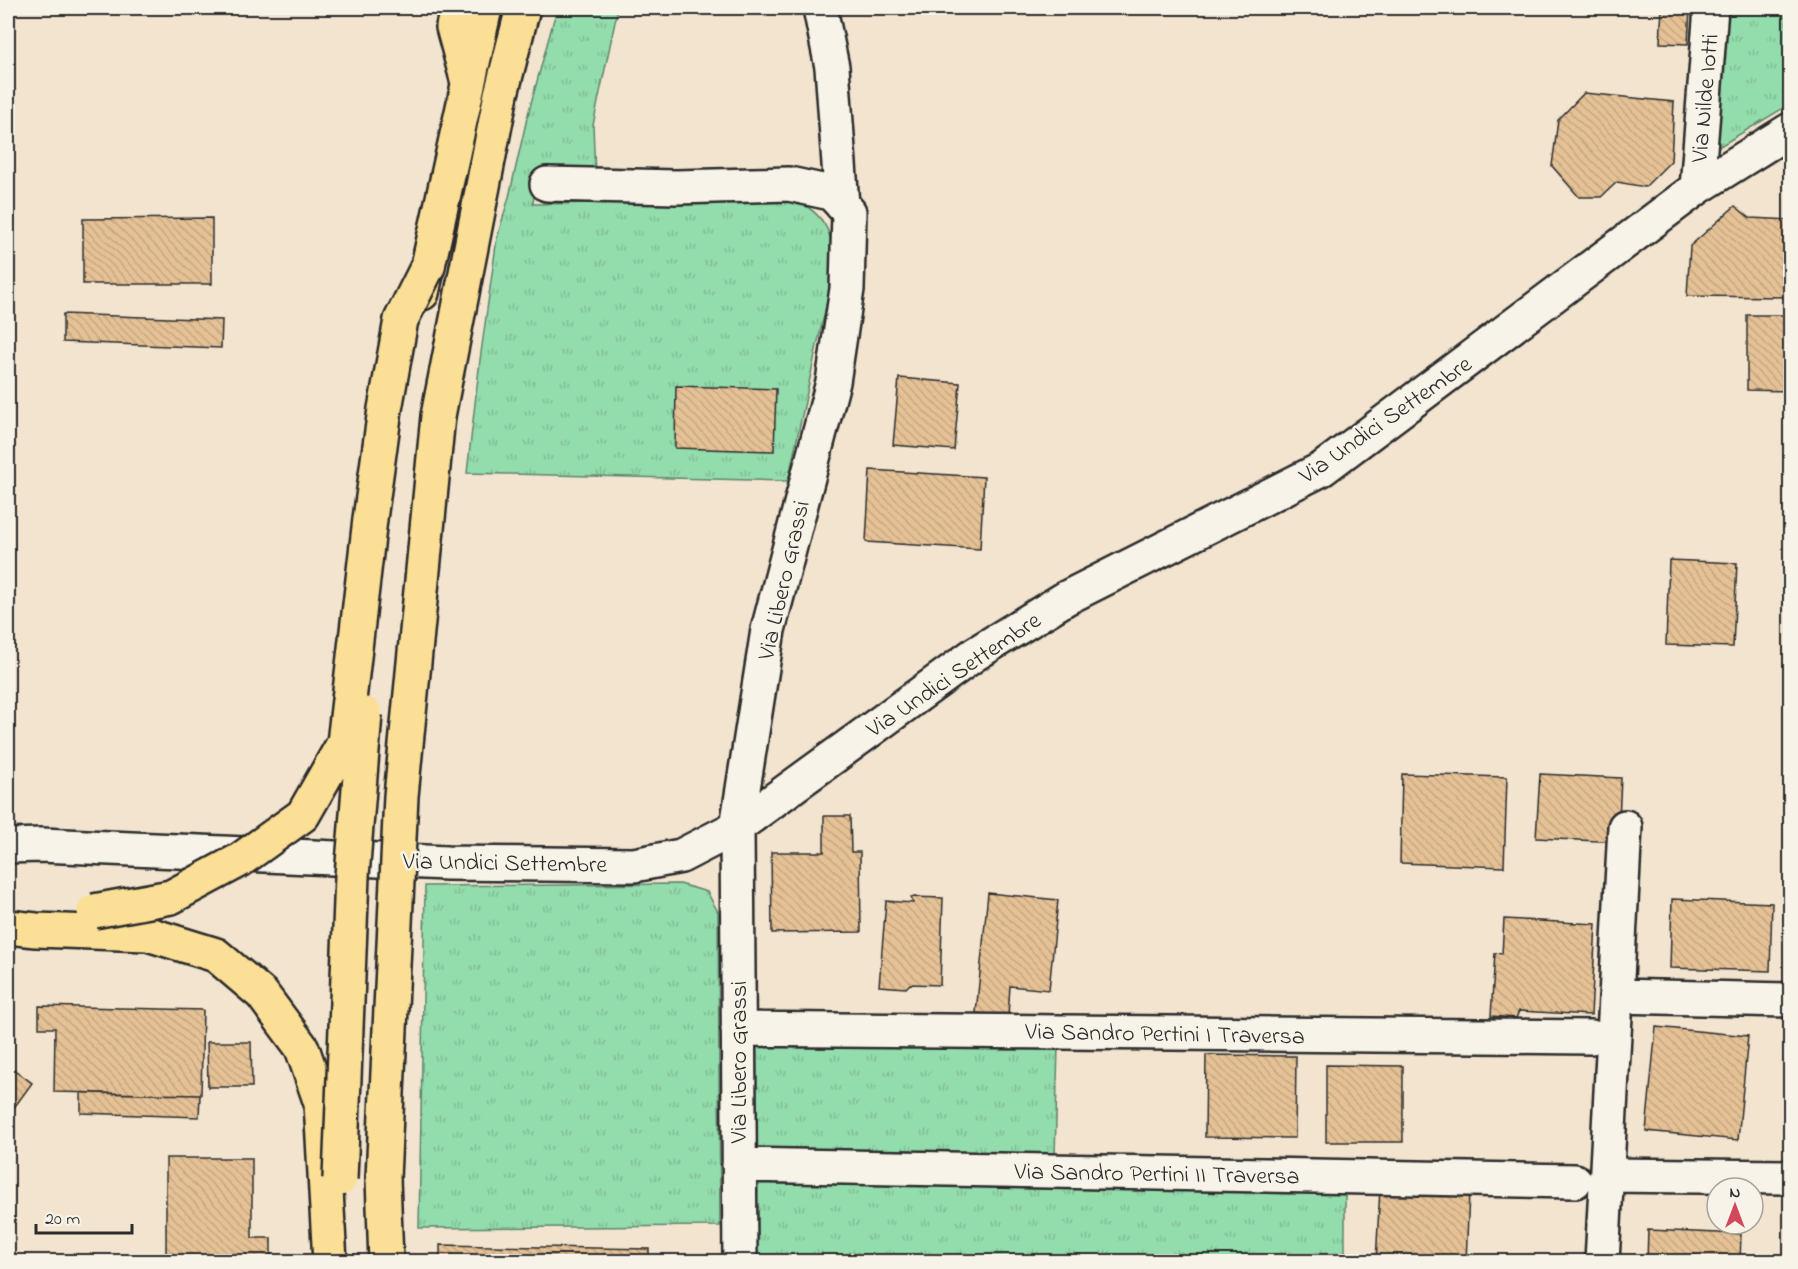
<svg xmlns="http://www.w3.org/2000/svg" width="1798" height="1269" viewBox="0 0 1798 1269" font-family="'Indie Flower',sans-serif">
<defs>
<pattern id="grass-tufts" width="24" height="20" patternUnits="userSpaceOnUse" patternTransform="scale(1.5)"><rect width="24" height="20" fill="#93dcac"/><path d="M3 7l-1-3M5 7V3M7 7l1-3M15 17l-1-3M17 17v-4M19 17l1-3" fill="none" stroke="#7fbd94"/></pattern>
<pattern id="building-back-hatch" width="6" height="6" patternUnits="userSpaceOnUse" patternTransform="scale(1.5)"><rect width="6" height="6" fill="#e5c196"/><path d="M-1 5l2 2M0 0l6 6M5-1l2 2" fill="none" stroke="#c5a681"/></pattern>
</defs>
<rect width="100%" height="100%" fill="#f2e4cf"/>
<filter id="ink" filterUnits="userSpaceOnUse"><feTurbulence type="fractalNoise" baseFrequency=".0167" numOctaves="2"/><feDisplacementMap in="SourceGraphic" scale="12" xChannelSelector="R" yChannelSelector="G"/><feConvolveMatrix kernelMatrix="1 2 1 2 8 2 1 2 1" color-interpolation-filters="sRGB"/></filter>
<g filter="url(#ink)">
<path fill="url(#grass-tufts)" stroke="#5f846c" stroke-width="1.5" d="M557,8H618L593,125L595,176H536L533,204L797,200C812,209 825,219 830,237C838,269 823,318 816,350C807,394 797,437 788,481L467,473L480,360L497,238L509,197L527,118Z
M1722,8H1790V104L1710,152Z
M680,884L707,892L718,912L720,1226L419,1228L425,886Z
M749,1042L1058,1046L1055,1156L750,1154Z
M756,1181L1345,1189V1261L753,1262Z"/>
<path fill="url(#building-back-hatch)" stroke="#2b2b2b" stroke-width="1.5" d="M1662,8H1690L1688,44L1660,43Z
M1584,93L1674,102L1671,161L1645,187L1617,182L1601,197H1579L1552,166L1558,120Z
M1735,206L1750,218L1790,220V297L1687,296L1690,246Z
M212,218V284H83V219Z
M63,314L222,320L221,348L63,342Z
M1747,315H1790V391L1747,390Z
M899,378L960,383L954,450L893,445Z
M676,386L776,389L774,451L675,448Z
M870,470L984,477L980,549L866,542Z
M1669,560L1737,563L1733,647L1666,645Z
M1402,774L1507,777L1504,867L1400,863Z
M1540,774L1621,778L1618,842L1536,838Z
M824,816H850L851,852H860L861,932L772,933L771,852H824Z
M988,893L1058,900L1049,990L1010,986L1008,1016L976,1013Z
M911,897L943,898L940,985L910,984L906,988L879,986L886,901L913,903Z
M1672,899L1772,903L1770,971L1670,968Z
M1504,919L1596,924L1591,1015L1519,1011L1516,1018L1491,1016L1495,953L1502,954Z
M39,1006L203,1010L201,1095L54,1092L55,1028H39Z
M1656,1027L1748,1036L1738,1140L1646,1131Z
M207,1042H251L252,1087H208Z
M1206,1055L1296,1056L1295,1138L1205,1137Z
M8,1065L32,1083L8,1116Z
M1326,1065L1403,1066V1142H1326Z
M81,1093L200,1095L199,1117L81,1113Z
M166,1158H252V1238H271V1262H166Z
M1380,1188L1469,1192L1466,1262H1376Z
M1648,1230L1741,1234L1740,1262H1647Z
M440,1245L649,1249V1262H440Z"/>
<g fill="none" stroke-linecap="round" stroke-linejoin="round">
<g stroke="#2b2b2b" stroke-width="38">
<path id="minor" d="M820,8L832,67L842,205
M547,184L676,187L789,184L831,193L849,212L847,289L833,382L768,630L737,827L740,1262
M1697,188L1711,8
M8,846L41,845L447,863L634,865L681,856L737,827L975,654L1066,598L1322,469L1697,188L1790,130
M1616,996L1790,1000
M738,1029L1591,1037
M739,1165L1575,1181
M1607,1175L1790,1177
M1602,1262L1625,827"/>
</g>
<g stroke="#2b2b2b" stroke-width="38">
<path id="trunk" d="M457,8L453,27L467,79
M422,293L485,8
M438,416L501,94L523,8
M8,927L36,930L148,934L216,955L262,994L302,1048L321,1103L330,1262
M383,1178L386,1262"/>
</g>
<use href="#minor" stroke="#f7f3e8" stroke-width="33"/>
<use href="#trunk" stroke="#fbdf96" stroke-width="33"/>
<g stroke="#2b2b2b" stroke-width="38" stroke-linecap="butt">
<path id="trunk-bridge" d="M94,911L171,897L240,860L303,815L344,743L370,519L385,409L401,320L428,266
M383,1178L401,796L438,416
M340,1179L352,876L365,714"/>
</g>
<use href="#trunk-bridge" stroke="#fbdf96" stroke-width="33"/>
</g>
</g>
<g text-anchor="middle" stroke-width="5" stroke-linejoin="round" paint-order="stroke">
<g font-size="24" fill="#2b2b2b" stroke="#f7f3e8">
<text transform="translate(1704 98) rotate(-85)" y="8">Via Nilde Iotti</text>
<text transform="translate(1385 419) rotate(-35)" y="8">Via Undici Settembre</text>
<text transform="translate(783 580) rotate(-77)" y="8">Via Libero Grassi</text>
<text transform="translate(953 674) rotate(-34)" y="8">Via Undici Settembre</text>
<text transform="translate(505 862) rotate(1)" y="8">Via Undici Settembre</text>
<text transform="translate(1165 1033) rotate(1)" y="8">Via Sandro Pertini I Traversa</text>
<text transform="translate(738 1062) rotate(-90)" y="8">Via Libero Grassi</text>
<text transform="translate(1157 1173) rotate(1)" y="8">Via Sandro Pertini II Traversa</text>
</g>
</g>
<rect width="1798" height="1269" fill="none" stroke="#f7f3e8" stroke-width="30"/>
<rect x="15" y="15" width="1768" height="1239" fill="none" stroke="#2b2b2b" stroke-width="2" filter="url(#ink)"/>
<g transform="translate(1735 1206)"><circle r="28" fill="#f7f3e8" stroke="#a5a39c" stroke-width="1.5"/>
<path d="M0-4.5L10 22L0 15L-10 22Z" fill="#d1495b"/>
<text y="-9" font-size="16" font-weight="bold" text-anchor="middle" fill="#2b2b2b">N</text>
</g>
<path d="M36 1224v9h96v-9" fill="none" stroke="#2b2b2b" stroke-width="3"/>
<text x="45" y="1224" font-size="18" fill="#2b2b2b" stroke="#f7f3e8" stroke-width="4.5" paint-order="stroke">20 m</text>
</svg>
